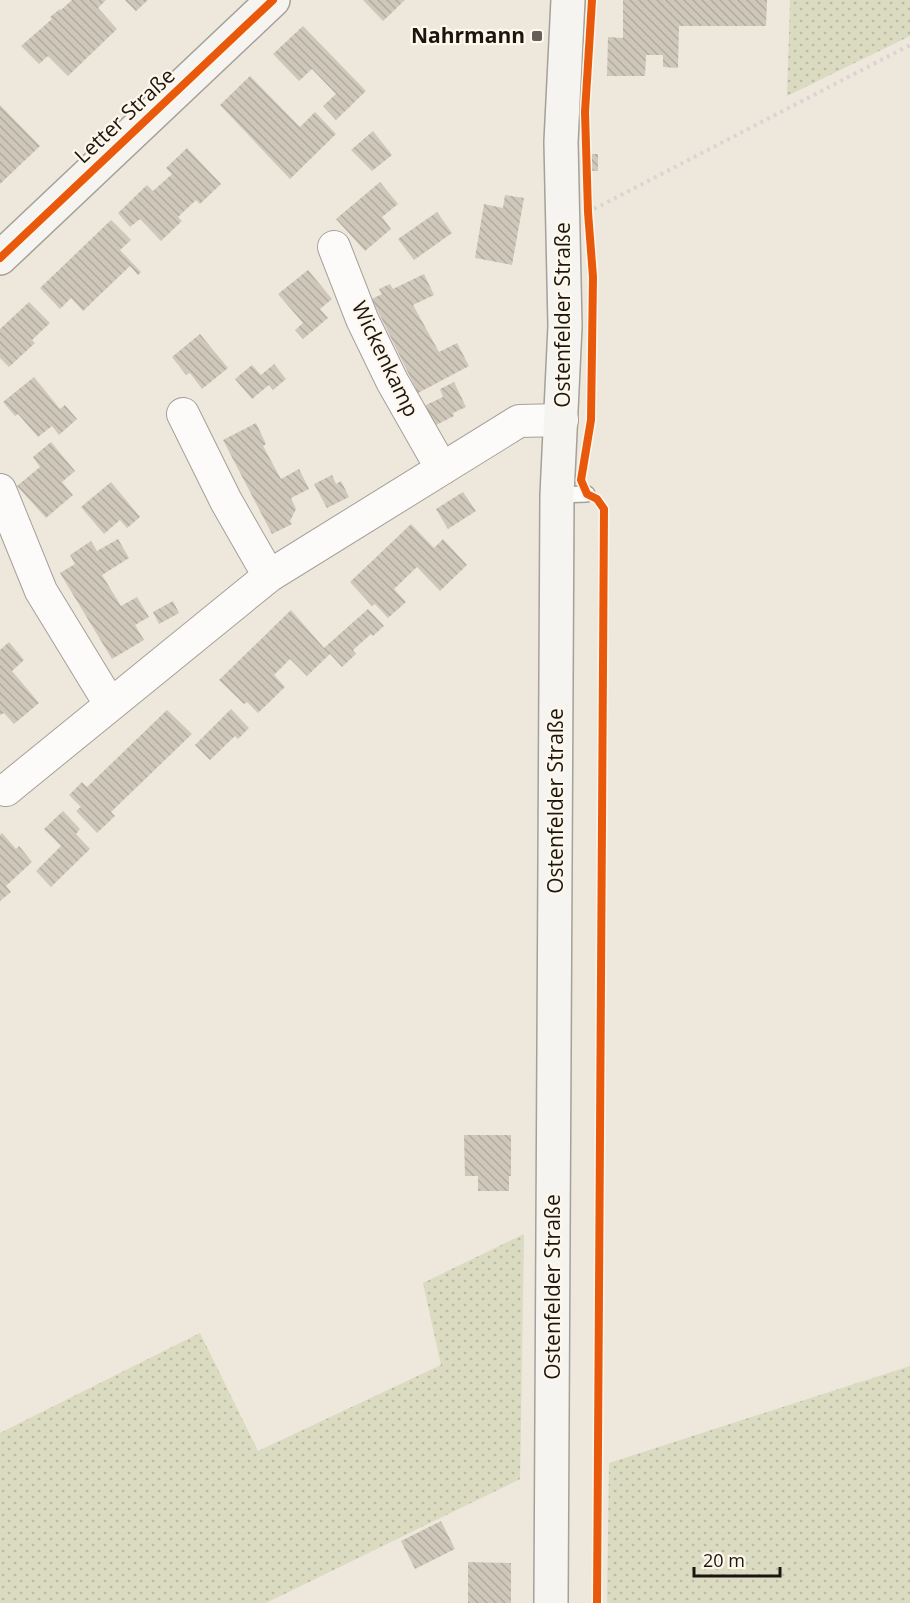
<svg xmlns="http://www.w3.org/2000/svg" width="910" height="1603" viewBox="0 0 910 1603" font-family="'Open Sans',sans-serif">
<defs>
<pattern id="grass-dots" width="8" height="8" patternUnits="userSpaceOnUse" patternTransform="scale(1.5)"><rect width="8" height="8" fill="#dadbc0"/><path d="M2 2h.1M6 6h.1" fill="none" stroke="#babba4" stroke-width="1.8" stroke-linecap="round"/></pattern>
<pattern id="building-back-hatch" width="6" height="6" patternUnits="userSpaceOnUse" patternTransform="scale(1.5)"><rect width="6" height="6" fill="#cfc7b9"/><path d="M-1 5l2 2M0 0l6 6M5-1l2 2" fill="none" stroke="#b1aa9e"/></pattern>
</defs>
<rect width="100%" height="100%" fill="#eee7dc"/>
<path fill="url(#grass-dots)" d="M790,0H910V36L787,96Z
M524,1234L520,1479L266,1603H0V1433L200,1333L258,1451L441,1365L423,1283Z
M910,1366V1603H607L609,1463Z"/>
<path fill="url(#building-back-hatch)" d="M72,0H106L98,8L117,29L68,76L48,56L39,64L21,46L52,19L50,17L60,9L61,10Z
M125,0H148L136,11Z
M363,0H405L383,21Z
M623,0H767L766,26H679L678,68L663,67V55H646L645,76H607L608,37L623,38Z
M303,26L366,91L336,120L323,106L336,94L312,69L299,81L273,54Z
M250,76L300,127L315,112L336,134L290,179L220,105Z
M0,105L40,146L0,184Z
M373,131L392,155L372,171L351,150Z
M187,148L221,184L200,204L196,200L178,217L182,221L161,241L140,219L130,227L118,213L147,185L153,191L162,183L172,174L166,168Z
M590,154H598V171H590Z
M380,182L398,204L382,217L391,229L365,251L336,219Z
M505,195L524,198L512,265L475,258L484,204L503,208Z
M437,212L452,233L414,260L398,239Z
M111,220L131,240L120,250L141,272L138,275L130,266L83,311L71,298L60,309L40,288Z
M308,270L332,299L320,309L328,318L303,339L295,330L303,323L278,294Z
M424,274L434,295L413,305L439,352L457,343L469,366L418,393L372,299L382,294L379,289L390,284L393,289Z
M29,302L50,323L32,340L35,343L9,367L0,358V329Z
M200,334L228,368L202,389L190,373L186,375L172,357Z
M274,364L286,379L273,390L269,385L252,399L235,379L252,365L261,375Z
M34,377L60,409L65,405L77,419L59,435L52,426L38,437L18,414L15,416L3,402Z
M454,382L466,407L453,413L454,416L434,426L424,406L443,397L440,389Z
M256,423L266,444L263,446L281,479L299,469L309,489L291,498L296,509L290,521L292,524L272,534L223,440Z
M51,442L75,471L62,482L73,495L46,518L17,486L40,467L33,457Z
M332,475L336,484L341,481L349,497L327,508L314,484Z
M111,482L140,517L127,528L120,520L104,534L81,507Z
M463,492L476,511L448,529L436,509Z
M411,524L434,548L443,539L467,565L440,591L417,567L394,589L406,602L388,618L375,604L372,606L350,582Z
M118,539L129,558L102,575L121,606L137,597L149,617L135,625L144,640L112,659L60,573L75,564L70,555L91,541L97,551Z
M173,601L179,613L159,624L153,612Z
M368,609L384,626L373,636L371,634L353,650L356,654L342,667L330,654L307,676L290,659L274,675L285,687L258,713L247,702L244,704L219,680L291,610L324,648Z
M9,642L24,660L12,671L39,703L14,724L4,713L0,715V650Z
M231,709L249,728L238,739L235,736L210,760L195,745Z
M167,710L192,734L111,812L115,816L97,833L76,811L81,807L69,795L82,782L87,787Z
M63,811L80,829L76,834L90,849L51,887L36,871L61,846L44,829Z
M2,833L16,849L19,846L32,862L6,886L11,892L0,901V835Z
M464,1135H511V1176H509V1191H478V1176H465Z
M441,1521L455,1549L415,1569L401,1541Z
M468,1562L511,1563V1603H468Z"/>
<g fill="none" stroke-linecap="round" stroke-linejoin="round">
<g stroke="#a5a098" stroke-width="18">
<path id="service" d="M557,495L587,494"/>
</g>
<g stroke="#a5a098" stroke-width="34">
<path id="minor" d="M334,247L362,319L392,381L442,469
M183,414L226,501L269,576
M0,490L41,591L110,704
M6,790L269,576L519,421L562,420"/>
</g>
<g stroke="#a5a098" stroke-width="36">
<path id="secondary" d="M0,258L273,0
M551,1603L557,495L565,326L561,142L568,0"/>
</g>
<path stroke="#d8d5d2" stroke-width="4" stroke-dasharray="3 4.5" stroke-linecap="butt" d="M594,209L910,45"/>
<use href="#service" stroke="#fcfbfa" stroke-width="15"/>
<use href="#minor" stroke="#fcfbfa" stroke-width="32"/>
<use href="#secondary" stroke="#f6f4f0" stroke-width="33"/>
<g stroke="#fef7eb" stroke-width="11">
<path id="cycleway" d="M592,0L585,112L588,212L593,277L591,420L581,480L587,494L597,499L604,509L597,1603
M0,258L273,0"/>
</g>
<use href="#cycleway" stroke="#e8590c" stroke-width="8"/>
</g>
<rect fill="#656057" stroke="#fef7eb" stroke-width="2" x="531" y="30" width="12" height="12" rx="3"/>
<g text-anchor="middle" stroke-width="4.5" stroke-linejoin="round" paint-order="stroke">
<g font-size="21" font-weight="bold" fill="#1b1710" stroke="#fef7eb" text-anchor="end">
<text x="525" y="43">Nahrmann</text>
</g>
<g font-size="21" fill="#1b1710" stroke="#fef7eb">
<text transform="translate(125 116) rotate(-43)" y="7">Letter Straße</text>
<text transform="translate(563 315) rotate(-90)" y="7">Ostenfelder Straße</text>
<text transform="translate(385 359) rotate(64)" y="7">Wickenkamp</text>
<text transform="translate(556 801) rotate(-90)" y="7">Ostenfelder Straße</text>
<text transform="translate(553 1287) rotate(-90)" y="7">Ostenfelder Straße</text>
</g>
</g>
<path d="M694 1567v9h86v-9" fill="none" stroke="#1b1710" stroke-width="3"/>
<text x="703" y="1567" font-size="18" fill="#1b1710" stroke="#fef7eb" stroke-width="4.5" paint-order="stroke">20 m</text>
</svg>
